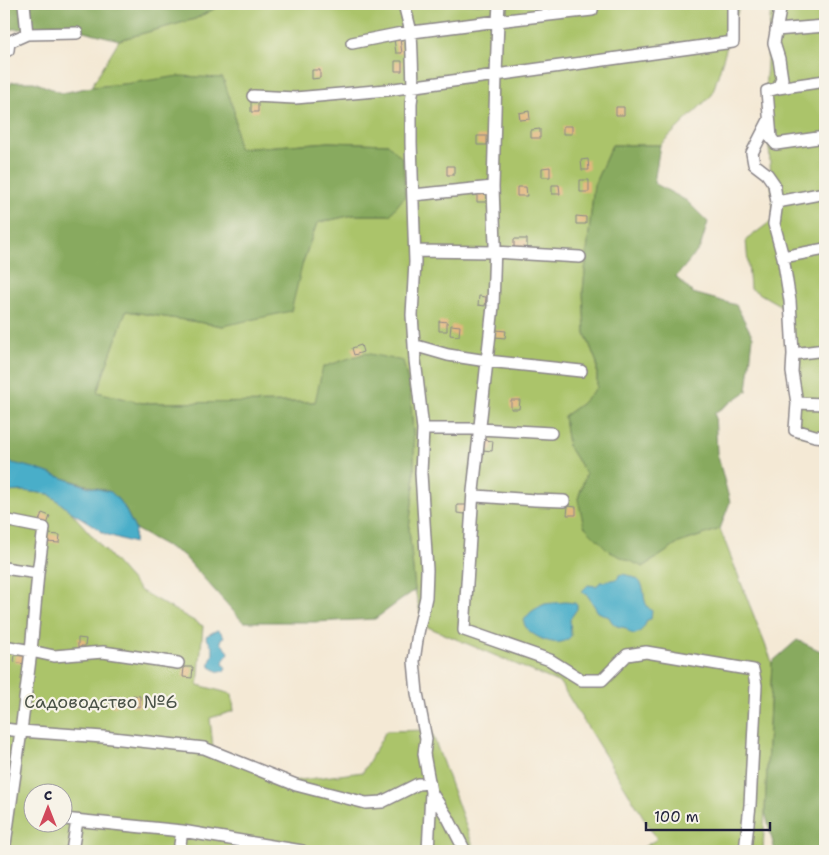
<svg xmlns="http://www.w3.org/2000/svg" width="829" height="855" viewBox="0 0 829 855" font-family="'Shantell Sans',sans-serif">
<rect width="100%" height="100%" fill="#f7f3e8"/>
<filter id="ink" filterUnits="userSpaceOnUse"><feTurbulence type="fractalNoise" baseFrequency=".02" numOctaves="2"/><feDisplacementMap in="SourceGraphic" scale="10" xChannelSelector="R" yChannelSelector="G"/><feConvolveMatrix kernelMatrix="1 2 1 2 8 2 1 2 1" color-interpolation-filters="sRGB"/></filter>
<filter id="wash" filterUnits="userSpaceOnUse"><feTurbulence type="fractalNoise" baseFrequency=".0096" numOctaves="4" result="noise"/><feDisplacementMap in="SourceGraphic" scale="20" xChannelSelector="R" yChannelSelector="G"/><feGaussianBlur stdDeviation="1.12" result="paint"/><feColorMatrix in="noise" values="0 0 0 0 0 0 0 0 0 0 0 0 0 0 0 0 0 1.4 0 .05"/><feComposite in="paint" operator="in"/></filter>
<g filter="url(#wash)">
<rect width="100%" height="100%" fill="#f4e9d5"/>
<path fill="#abc46a" stroke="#667352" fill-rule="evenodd" d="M223,4H740L712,95L660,145H612L594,185L583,291L585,333L597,363V387L581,404L564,416L568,446L586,474L578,499L643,567L679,543L720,529L772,662L763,851H637L657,839L560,683L423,625L415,590L409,529L414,486V446L410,391L316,402L142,403L97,392L126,311L223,326L303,262L317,223L353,215H390L388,144L329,142L237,149L234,111L124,84L91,87L119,40L195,19Z
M771,4H825V440L797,434L783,307L750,288L746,240L774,219L765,91Z
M23,491L49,494L70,511L141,591L203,626L198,685L232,694L234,711L210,718L213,748L285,782L363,772L386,731L431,730L475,851H4V492ZM32,792H62V822H32Z"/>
<path fill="#88aa5e" stroke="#55664c" d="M4,4H223L195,19L119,40L76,29H4Z
M179,76L223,78L234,111L238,149L329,142L388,144L403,159L405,196L390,215H353L317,223L303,262L291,311L223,326L126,311L97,392L142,403L315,402L323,367L365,353L403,361L410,391L414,446V486L409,529L415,590L375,619L315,622H243L183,555L135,529L123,505L111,492L4,461V94L12,82H34L62,93L91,87L124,84Z
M612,145H660L654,183L687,201L708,222L700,248L676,277L693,293L736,305L753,337L747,391L715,413L717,453L730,502L720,529L679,543L643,567L610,552L584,526L578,499L586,474L568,446L564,416L581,404L597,387V363L585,333L583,291L594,185Z
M797,640L825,653V851H775L765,812L772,662Z"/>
<path fill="#4aaec9" stroke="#366882" d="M4,461L34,468L86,486L111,492L123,505L135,529L134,543L105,534L91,524L70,511L49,494L23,491L4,492Z
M622,574C656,580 635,598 652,611L651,619L647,620C644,630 634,641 626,628C617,626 614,627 609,617L598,612L588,596L582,591L588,585L596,586L601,582L617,579L618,578L619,575Z
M565,602L575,603L577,605V609L570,619L571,636C559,653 522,632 524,621C525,618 529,614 531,612C535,609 540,606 545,604C551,603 558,603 565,602Z
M217,630L220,631L224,637L221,639V643L229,652C227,659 219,660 226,668L224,671L219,672L210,667C209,661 212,659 213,653C214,647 208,642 206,636Z"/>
<g id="blocks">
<path fill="#e2b87f" d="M394,39H400L402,53H396Z
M395,61H402V71H395Z
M312,70H320V78L312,79Z
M251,102H258V112H251Z
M616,107H624V115H616Z
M529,111L530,119L520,120L519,113Z
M563,126H572V134H563Z
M540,129V138H531V130Z
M477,136H487V145H477Z
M588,159L589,170H582L581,160Z
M447,166H454V175H447Z
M550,167V177H542V168Z
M580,180H589V192H580Z
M552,185H559L560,194H552Z
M517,187H526L527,196H517Z
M477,194H487V202H477Z
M576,216L586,217V224H576Z
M514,239H527V248H514Z
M479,296L486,297L485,306L478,305Z
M439,321L447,322V331H439Z
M451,325L460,326L459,336L450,335Z
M496,330L506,331L505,338L495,337Z
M361,345L363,352L354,355L352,348Z
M511,400H520L519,409H511Z
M484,440L493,441L492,451L483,450Z
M457,505H466L465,514L457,513Z
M568,506L576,507V515H567Z
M42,513L50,516L47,525L39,521Z
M48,534L60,535L59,543L47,542Z
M78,638L86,639L85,646H81L80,648H78Z
M19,652L26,654L24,664L14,662L15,655H19Z
M184,667H193L192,678L183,677Z
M133,695L140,696V707L132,706Z
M110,696L117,697L116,707L109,705Z"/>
</g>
</g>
<g filter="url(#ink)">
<use href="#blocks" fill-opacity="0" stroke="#8b8688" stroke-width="1"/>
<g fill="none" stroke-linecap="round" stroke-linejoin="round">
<g stroke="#8b8688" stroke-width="14">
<path id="minor" d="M24,4L27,34
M404,4L411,32L412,55L413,87L411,103V143L415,262L412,315L415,360L423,429L421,473L427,570L426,597L418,633L414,661L417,693L426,739L424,754L431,792L428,851
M781,4L774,43L779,59L782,79L778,88L767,91L771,138L776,144L825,137
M776,30L825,26
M352,43L397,34L498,21L499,4
M4,50H8L9,42L27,34L77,33
M778,88L825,81
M253,96L295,98L387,90L496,75L498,21L592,10L593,4
M769,120L752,153L754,164L767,174L774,184L777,202L774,224L783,257L790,301L793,354L792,372L797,403L795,430L815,436L825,437
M413,195L493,187L496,75L733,42V4
M777,202L825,193
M415,251L494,252L580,257
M783,257L825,249
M414,346L420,347L448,355L487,361L493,306L495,245L493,187
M793,354L825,350
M797,403L825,404
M423,429H479L551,433
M473,491L464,630L550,660L582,680H602L627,655L646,652L753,670L756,685L750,805L745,851
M564,501L535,500L476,496L473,491L487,361L581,371
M4,520L44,528L38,573
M4,568L38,573L31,651L21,731L4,729
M4,646L31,651L54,656L103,652L178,663
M431,792L448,818L465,851
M64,819L182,831L302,851
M4,851L21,731L103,737L204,748L296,785L366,803L382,802L418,784L429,783
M72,851L77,821
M179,851L182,831"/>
</g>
<use href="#minor" stroke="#fff" stroke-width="11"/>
</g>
</g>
<g text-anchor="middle" stroke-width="4.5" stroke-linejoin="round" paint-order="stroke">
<g font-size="18" fill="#4b5349" stroke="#f7f3e8">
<text x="101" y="708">Садоводство №6</text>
</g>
</g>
<rect width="829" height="855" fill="none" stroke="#f7f3e8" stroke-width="20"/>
<g transform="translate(48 808)"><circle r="24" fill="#f7f3e8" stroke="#a29fa3"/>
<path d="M0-4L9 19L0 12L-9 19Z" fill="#d1495b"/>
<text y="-8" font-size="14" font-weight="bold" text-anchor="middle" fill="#22223b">С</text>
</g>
<path d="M646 822v8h124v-8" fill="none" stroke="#22223b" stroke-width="2.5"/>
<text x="654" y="822" font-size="15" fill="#22223b" stroke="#f7f3e8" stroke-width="4" paint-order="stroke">100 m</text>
</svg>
